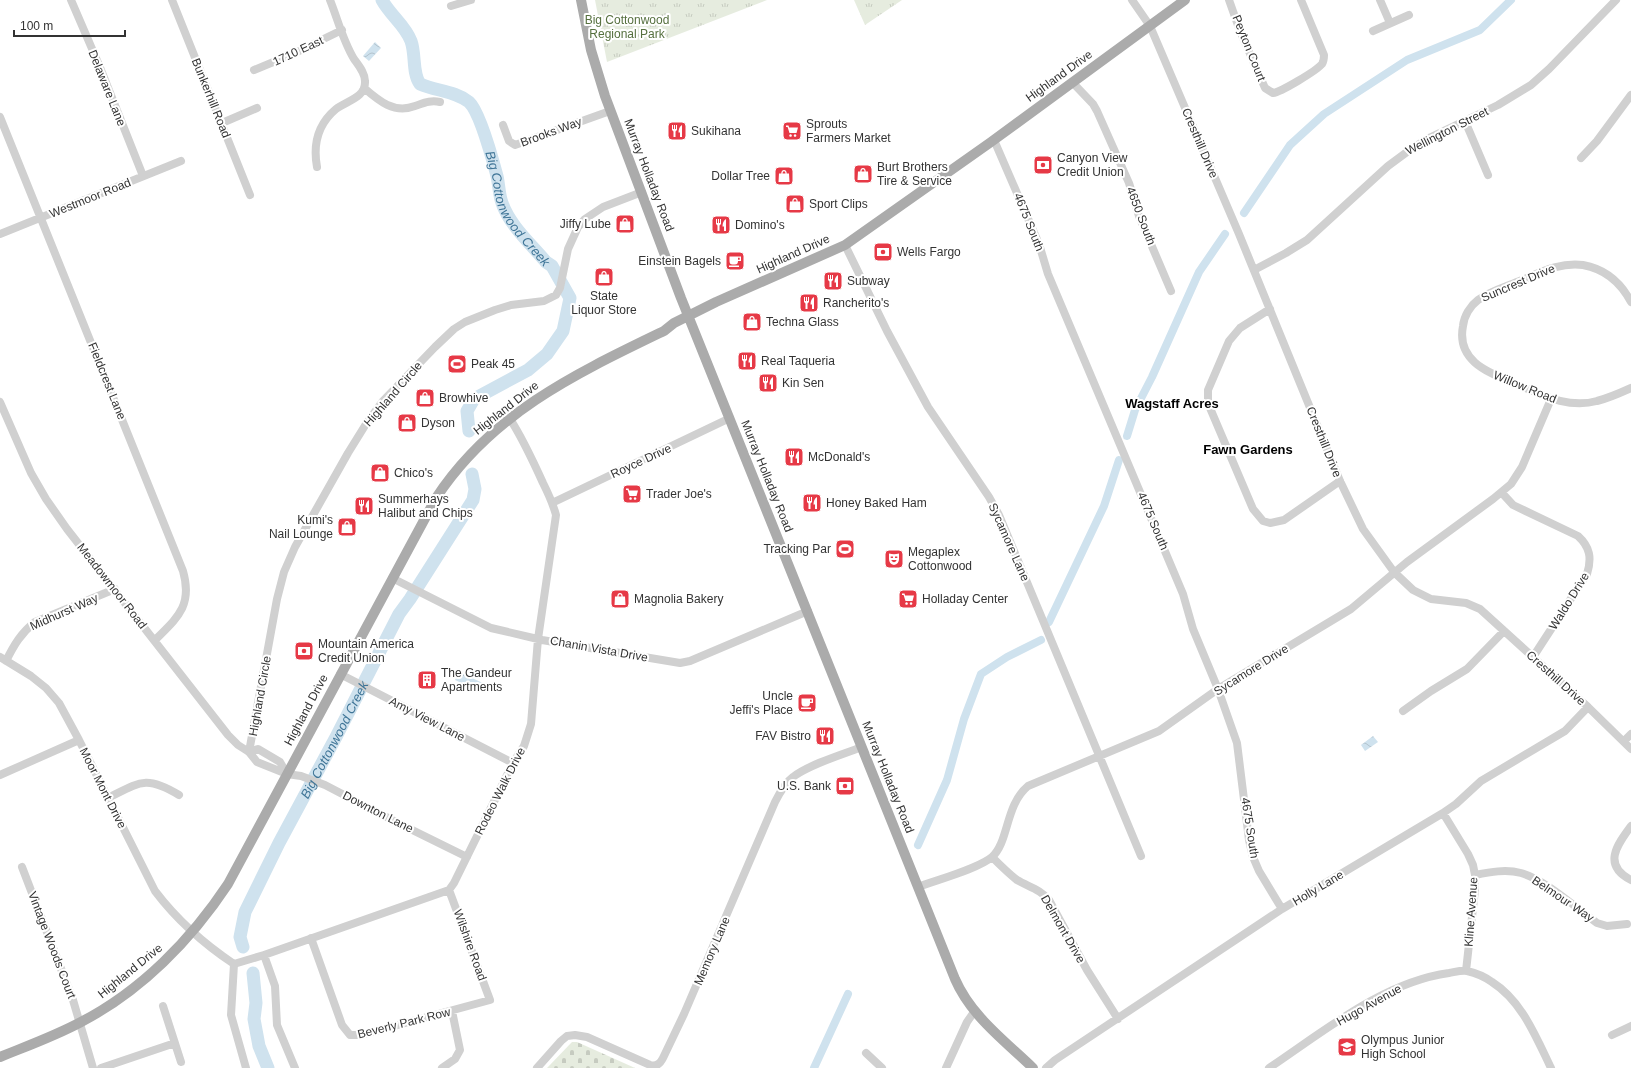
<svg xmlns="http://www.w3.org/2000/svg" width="1631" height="1068" viewBox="0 0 1631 1068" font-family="Arial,sans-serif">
<defs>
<pattern id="cemetery-stones" width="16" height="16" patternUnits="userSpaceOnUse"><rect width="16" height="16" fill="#e6ecdf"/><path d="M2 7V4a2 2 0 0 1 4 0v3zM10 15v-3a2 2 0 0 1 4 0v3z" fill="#c6cbc0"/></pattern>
<pattern id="park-tufts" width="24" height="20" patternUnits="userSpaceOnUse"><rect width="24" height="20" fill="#e6ecdf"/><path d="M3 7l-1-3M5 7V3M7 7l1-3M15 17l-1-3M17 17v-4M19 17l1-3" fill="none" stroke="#c6cbc0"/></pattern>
<pattern id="water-waves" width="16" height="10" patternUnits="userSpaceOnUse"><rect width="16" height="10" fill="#cfe2ee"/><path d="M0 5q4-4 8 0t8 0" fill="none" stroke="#b2c2cd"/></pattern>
</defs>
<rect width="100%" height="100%" fill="#fff"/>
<path fill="url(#cemetery-stones)" d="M572,1042H577L635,1068H547Z"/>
<path fill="url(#park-tufts)" d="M595,0H767L607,62Z
M854,0H902L865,25Z"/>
<path fill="url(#water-waves)" d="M375,42L381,48L369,61L363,56Z
M459,672L485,684L481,692L455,680Z
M1373,736L1378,742L1365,751L1361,745Z"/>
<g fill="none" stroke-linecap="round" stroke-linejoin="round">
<path stroke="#cfe2ee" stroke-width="8" d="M1244,213L1290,145L1324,114L1407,60L1480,30L1511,0
M1127,436L1135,410L1152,377L1199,272L1225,234
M1049,622L1104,506L1119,460
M918,845L947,780L964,719L981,674L1007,657L1041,640
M814,1068L848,994"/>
<g stroke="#cfe2ee" stroke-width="13">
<path id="s1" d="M382,0C390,15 405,25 411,41C416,55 412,73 420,84C436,91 455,91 469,102C480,112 493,161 497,176C499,185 499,195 502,203C510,226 531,244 546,262L552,266L570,298L563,331L547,354L528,370L474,399L467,411L469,431"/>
<path id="s2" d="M243,947L240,937L245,912L279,843L336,737L399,614L410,599L473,500L475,489L472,474"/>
<path d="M253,973L256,1003L254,1019L259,1046L268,1068"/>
</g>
<path stroke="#d0d0d0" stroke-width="8" d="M71,0L99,65L143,176
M172,0L250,195
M1132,0L1150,26L1239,234L1340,481L1363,529L1394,572L1413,590L1431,599L1466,603L1480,609L1588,707L1631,749
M1229,0L1240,31L1265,88L1273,93C1281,92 1316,71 1322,64C1324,61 1324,58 1324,55L1301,0
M1380,0L1390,23
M451,6L471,0
M1373,31L1409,15
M254,70L295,53L342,30
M1073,83L1093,104L1097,111L1129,183L1139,216L1171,291
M364,88C379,101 394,114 415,106C424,103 430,100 440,102
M0,117L183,571C193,606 177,618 155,640
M1465,121L1488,175
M222,123L257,108
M503,125L509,141L515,145L610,111
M994,140L1039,244L1048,274L1183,594L1193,629L1218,689L1237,743L1249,840L1253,857L1259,871L1282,909
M1581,158L1597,141L1631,95
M317,167C313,145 318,124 336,109C346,101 366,98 365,81C365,73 359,66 354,59C343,41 338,20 330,0
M0,234L181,161
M845,245L887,331L928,407L989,497L999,515L1141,856
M1254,270L1286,253L1307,240L1388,166L1411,149L1431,137L1498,105L1531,85L1549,69L1616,0
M1631,302C1621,283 1605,269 1583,265C1561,262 1541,272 1522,280C1508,286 1490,291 1478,300C1470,306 1464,316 1463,326C1456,362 1490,373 1516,384C1542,395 1568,409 1597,401C1609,398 1620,393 1631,388
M1270,309L1240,328L1229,341L1208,390V401L1210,408L1253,509L1263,521L1270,523L1284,520L1340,481
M0,402L31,473L46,499L67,529L228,735L238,745L249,752L257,762L287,774L301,776L325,785L396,822L467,857
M1502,493L1513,505L1578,536C1590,547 1592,558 1587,574L1533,657
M552,503L730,418
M392,578L491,628L542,640L680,663L690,661L808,611
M0,657L31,676L46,688L59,703L79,740L155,891C177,920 204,944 234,964L264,955L449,890L454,883L513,763L524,746L531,724L538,639L556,515C553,504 548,493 543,483C533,461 523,439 510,419
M6,661C14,645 21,633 35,622L115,589
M340,674L513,763
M1403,711L1431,691L1467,669L1504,631
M1624,741L1631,734
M249,752L277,599L284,572L295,547L348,453L366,424L383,401L435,347L454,329L465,322L495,310L511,305L544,301L556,295L560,288L568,249L578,227L585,219L603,207L642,192
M249,752L258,749L280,762L287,774
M0,775L79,740
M108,798C140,782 146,775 179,795
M1443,813L1468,854L1473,865L1475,875V890L1466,971
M1631,826C1617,845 1602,865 1631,880
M992,857C1000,865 1008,873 1017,880C1029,887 1040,889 1049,900L1087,970L1118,1019
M22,867L73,1000L93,1068
M1475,875C1490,872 1506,869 1521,873C1546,880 1576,908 1597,923L1607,926L1627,924
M918,887C936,880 978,869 992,857C1009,842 1005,805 1028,786L1159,731L1218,689L1351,609L1407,562L1493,499L1511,484L1522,467L1551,399
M311,938L342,1025L350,1035H361L490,1000L449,890
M264,955L275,986L277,1025L295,1068
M234,964L231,1015L246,1068
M163,1006L181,1062
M1612,1035L1631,1026
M866,1053L882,1068
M101,1068L175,1043
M442,1068L455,1059L460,1050L452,1011
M537,1068L561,1041L567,1036L575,1035L587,1037L650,1065C656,1067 660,1064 663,1058L684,1014L775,802C780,792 785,783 793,777C808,765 843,754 862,747
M946,1068L967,1022L974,1012
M1046,1068L1055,1060L1282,909L1443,813L1456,804L1481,781L1565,731L1588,707
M1269,1068C1323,1032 1383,982 1449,973C1455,972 1462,970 1467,971C1476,973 1485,977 1492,982C1522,1001 1536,1037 1551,1068"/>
<path stroke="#ababab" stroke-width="10" d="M581,0L591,50L605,96L681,298L955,979C971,1016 1005,1041 1033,1068
M0,1057C27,1046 55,1036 81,1022C141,991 191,940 228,884L436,498C492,413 575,374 664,331L674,323L716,302L845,245L991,142L1185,0"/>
</g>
<defs>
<g id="restaurant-square" transform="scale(1)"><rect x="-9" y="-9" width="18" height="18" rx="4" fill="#e63946" stroke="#fff"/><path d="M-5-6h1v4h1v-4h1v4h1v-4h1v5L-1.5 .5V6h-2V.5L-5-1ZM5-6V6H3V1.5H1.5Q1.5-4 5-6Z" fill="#fff"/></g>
<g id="supermarket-square" transform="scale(1)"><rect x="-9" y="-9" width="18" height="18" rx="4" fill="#e63946" stroke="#fff"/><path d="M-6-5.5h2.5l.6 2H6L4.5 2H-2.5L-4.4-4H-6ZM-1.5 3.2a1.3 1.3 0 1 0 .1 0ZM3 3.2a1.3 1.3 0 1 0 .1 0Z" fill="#fff"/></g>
<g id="bank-square" transform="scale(1)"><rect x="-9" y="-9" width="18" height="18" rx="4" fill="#e63946" stroke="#fff"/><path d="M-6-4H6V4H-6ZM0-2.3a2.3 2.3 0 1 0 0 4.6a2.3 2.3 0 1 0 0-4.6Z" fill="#fff"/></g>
<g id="shop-square" transform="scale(1)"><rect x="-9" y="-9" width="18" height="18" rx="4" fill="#e63946" stroke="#fff"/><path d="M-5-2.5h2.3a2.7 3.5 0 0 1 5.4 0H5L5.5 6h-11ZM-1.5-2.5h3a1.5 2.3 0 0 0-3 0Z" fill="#fff"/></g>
<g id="cafe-square" transform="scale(1)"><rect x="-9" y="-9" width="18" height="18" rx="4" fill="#e63946" stroke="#fff"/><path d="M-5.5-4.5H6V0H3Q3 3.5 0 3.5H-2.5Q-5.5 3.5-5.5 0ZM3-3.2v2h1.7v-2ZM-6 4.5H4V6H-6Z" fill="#fff"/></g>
<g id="stadium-square" transform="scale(1)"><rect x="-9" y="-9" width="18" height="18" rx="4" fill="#e63946" stroke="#fff"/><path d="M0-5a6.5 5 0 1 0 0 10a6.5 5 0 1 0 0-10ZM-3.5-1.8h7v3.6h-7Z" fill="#fff"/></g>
<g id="theatre-square" transform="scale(1)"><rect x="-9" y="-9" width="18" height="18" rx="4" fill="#e63946" stroke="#fff"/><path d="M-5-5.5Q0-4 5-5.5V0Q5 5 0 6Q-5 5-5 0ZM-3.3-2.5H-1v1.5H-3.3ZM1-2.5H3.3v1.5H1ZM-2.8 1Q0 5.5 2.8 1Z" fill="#fff"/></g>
<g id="building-square" transform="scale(1)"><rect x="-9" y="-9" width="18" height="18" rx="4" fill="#e63946" stroke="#fff"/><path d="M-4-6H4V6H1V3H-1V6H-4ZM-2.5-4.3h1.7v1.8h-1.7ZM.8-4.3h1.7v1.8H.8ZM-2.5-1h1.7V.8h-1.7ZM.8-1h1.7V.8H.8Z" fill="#fff"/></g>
<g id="school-square" transform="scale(1)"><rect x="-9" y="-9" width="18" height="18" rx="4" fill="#e63946" stroke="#fff"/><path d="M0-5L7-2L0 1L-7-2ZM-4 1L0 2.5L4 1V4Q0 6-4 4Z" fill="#fff"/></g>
</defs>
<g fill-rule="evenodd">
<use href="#restaurant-square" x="677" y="131"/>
<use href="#supermarket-square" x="792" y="131"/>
<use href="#bank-square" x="1043" y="165"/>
<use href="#shop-square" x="863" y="174"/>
<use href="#shop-square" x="784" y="176"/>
<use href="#shop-square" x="795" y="204"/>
<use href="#shop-square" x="625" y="224"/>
<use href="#restaurant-square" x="721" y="225"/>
<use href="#bank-square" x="883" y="252"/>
<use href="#cafe-square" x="735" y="261"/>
<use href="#shop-square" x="604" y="277"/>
<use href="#restaurant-square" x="833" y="281"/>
<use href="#restaurant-square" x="809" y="303"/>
<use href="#shop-square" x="752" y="322"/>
<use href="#restaurant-square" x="747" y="361"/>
<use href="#stadium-square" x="457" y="364"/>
<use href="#restaurant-square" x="768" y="383"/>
<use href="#shop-square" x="425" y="398"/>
<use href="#shop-square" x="407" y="423"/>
<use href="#restaurant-square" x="794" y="457"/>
<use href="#shop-square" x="380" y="473"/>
<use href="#supermarket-square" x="632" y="494"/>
<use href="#restaurant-square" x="812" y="503"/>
<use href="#restaurant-square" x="364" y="506"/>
<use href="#shop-square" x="347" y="527"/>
<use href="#stadium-square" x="845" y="549"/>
<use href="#theatre-square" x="894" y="559"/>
<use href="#shop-square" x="620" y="599"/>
<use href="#supermarket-square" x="908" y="599"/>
<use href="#bank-square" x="304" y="651"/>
<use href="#building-square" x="427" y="680"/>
<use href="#cafe-square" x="807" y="703"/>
<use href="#restaurant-square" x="825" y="736"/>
<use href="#bank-square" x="845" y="786"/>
<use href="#school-square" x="1347" y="1047"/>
</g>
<g text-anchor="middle" stroke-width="4" stroke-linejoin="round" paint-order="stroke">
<g font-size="12" fill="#56703f" stroke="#fff">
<text x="627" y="24">Big Cottonwood<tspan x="627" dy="14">Regional Park</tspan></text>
</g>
<g font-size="12" fill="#333" stroke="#fff">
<text transform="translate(1249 48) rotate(68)" y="4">Peyton Court</text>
<text transform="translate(298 51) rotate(-25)" y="4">1710 East</text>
<text transform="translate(1059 76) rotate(-36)" y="4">Highland Drive</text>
<text transform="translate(107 88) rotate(68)" y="4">Delaware Lane</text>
<text transform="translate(211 98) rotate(68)" y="4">Bunkerhill Road</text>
<text transform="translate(1447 131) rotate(-27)" y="4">Wellington Street</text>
<text transform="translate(551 132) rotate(-20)" y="4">Brooks Way</text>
<text transform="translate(1200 143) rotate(67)" y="4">Cresthill Drive</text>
<text transform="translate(649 175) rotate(69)" y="4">Murray Holladay Road</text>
<text transform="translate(90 198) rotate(-22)" y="4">Westmoor Road</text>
<text transform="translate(1141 216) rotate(69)" y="4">4650 South</text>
<text transform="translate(1029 222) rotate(68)" y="4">4675 South</text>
<text transform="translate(793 254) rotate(-24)" y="4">Highland Drive</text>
<text transform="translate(1518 283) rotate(-23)" y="4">Suncrest Drive</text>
<text transform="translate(107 381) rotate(68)" y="4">Fieldcrest Lane</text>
<text transform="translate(1525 387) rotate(22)" y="4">Willow Road</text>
<text transform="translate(393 394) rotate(-49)" y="4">Highland Circle</text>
<text transform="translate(506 408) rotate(-38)" y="4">Highland Drive</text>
<text transform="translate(1324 442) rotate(68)" y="4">Cresthill Drive</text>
<text transform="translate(641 461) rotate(-25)" y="4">Royce Drive</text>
<text transform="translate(767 476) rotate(68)" y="4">Murray Holladay Road</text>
<text transform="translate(1153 521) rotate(67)" y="4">4675 South</text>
<text transform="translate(1009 542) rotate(66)" y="4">Sycamore Lane</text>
<text transform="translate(112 586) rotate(52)" y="4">Meadowmoor Road</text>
<text transform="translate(1569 601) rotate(-58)" y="4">Waldo Drive</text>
<text transform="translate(64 612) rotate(-24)" y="4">Midhurst Way</text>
<text transform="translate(599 649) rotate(10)" y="4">Chanin Vista Drive</text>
<text transform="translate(1251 670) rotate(-32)" y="4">Sycamore Drive</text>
<text transform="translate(1556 678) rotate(42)" y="4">Cresthill Drive</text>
<text transform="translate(260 696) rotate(-80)" y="4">Highland Circle</text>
<text transform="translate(306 710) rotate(-62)" y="4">Highland Drive</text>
<text transform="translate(427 719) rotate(27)" y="4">Amy View Lane</text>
<text transform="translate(888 777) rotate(68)" y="4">Murray Holladay Road</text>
<text transform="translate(103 788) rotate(63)" y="4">Moor Mont Drive</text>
<text transform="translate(500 791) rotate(-63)" y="4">Rodeo Walk Drive</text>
<text transform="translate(378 812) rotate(27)" y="4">Downton Lane</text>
<text transform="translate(1250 828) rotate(81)" y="4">4675 South</text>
<text transform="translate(1318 888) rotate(-31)" y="4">Holly Lane</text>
<text transform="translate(1563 899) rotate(34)" y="4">Belmour Way</text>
<text transform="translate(1471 912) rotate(-86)" y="4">Kline Avenue</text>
<text transform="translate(1063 929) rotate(60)" y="4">Delmont Drive</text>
<text transform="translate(52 945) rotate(69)" y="4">Vintage Woods Court</text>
<text transform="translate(470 945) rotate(70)" y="4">Wilshire Road</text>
<text transform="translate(712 951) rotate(-67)" y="4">Memory Lane</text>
<text transform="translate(130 971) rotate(-39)" y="4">Highland Drive</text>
<text transform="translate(1369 1005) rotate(-29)" y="4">Hugo Avenue</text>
<text transform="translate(404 1023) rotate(-14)" y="4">Beverly Park Row</text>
</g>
<g font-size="12" fill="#333" stroke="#fff" text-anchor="start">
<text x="806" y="128">Sprouts<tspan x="806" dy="14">Farmers Market</tspan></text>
<text x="691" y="135">Sukihana</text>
<text x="1057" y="162">Canyon View<tspan x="1057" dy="14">Credit Union</tspan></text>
<text x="877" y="171">Burt Brothers<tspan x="877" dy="14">Tire &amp; Service</tspan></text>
<text x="770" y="180" text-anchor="end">Dollar Tree</text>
<text x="809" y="208">Sport Clips</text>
<text x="611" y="228" text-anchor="end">Jiffy Lube</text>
<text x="735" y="229">Domino's</text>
<text x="897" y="256">Wells Fargo</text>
<text x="721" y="265" text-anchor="end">Einstein Bagels</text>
<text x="847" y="285">Subway</text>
<text x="604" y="300" text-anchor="middle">State<tspan x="604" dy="14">Liquor Store</tspan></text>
<text x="823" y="307">Rancherito's</text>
<text x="766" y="326">Techna Glass</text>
<text x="761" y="365">Real Taqueria</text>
<text x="471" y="368">Peak 45</text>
<text x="782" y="387">Kin Sen</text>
<text x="439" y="402">Browhive</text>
<text x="421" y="427">Dyson</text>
<text x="808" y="461">McDonald's</text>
<text x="394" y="477">Chico's</text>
<text x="646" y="498">Trader Joe's</text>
<text x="378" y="503">Summerhays<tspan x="378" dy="14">Halibut and Chips</tspan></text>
<text x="826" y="507">Honey Baked Ham</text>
<text x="333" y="524" text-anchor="end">Kumi's<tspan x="333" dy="14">Nail Lounge</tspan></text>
<text x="831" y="553" text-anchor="end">Tracking Par</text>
<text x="908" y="556">Megaplex<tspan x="908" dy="14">Cottonwood</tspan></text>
<text x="634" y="603">Magnolia Bakery</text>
<text x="922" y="603">Holladay Center</text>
<text x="318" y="648">Mountain America<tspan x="318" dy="14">Credit Union</tspan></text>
<text x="441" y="677">The Gandeur<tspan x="441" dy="14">Apartments</tspan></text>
<text x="793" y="700" text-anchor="end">Uncle<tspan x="793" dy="14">Jeffi's Place</tspan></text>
<text x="811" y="740" text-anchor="end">FAV Bistro</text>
<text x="831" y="790" text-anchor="end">U.S. Bank</text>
<text x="1361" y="1044">Olympus Junior<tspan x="1361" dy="14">High School</tspan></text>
</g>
<g font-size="13" font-style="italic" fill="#3f7597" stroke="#fff">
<text dy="5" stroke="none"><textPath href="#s1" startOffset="266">Big Cottonwood Creek</textPath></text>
<text dy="5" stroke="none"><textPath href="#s2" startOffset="230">Big Cottonwood Creek</textPath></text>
</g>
<g font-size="13" font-weight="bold" fill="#000" stroke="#fff">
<text x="1172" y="408">Wagstaff Acres</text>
<text x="1248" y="454">Fawn Gardens</text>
</g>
</g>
<path d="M14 30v6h111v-6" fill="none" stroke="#333333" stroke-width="2"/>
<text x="20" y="30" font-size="12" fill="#333333" stroke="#ffffff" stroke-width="3" paint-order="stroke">100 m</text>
</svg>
